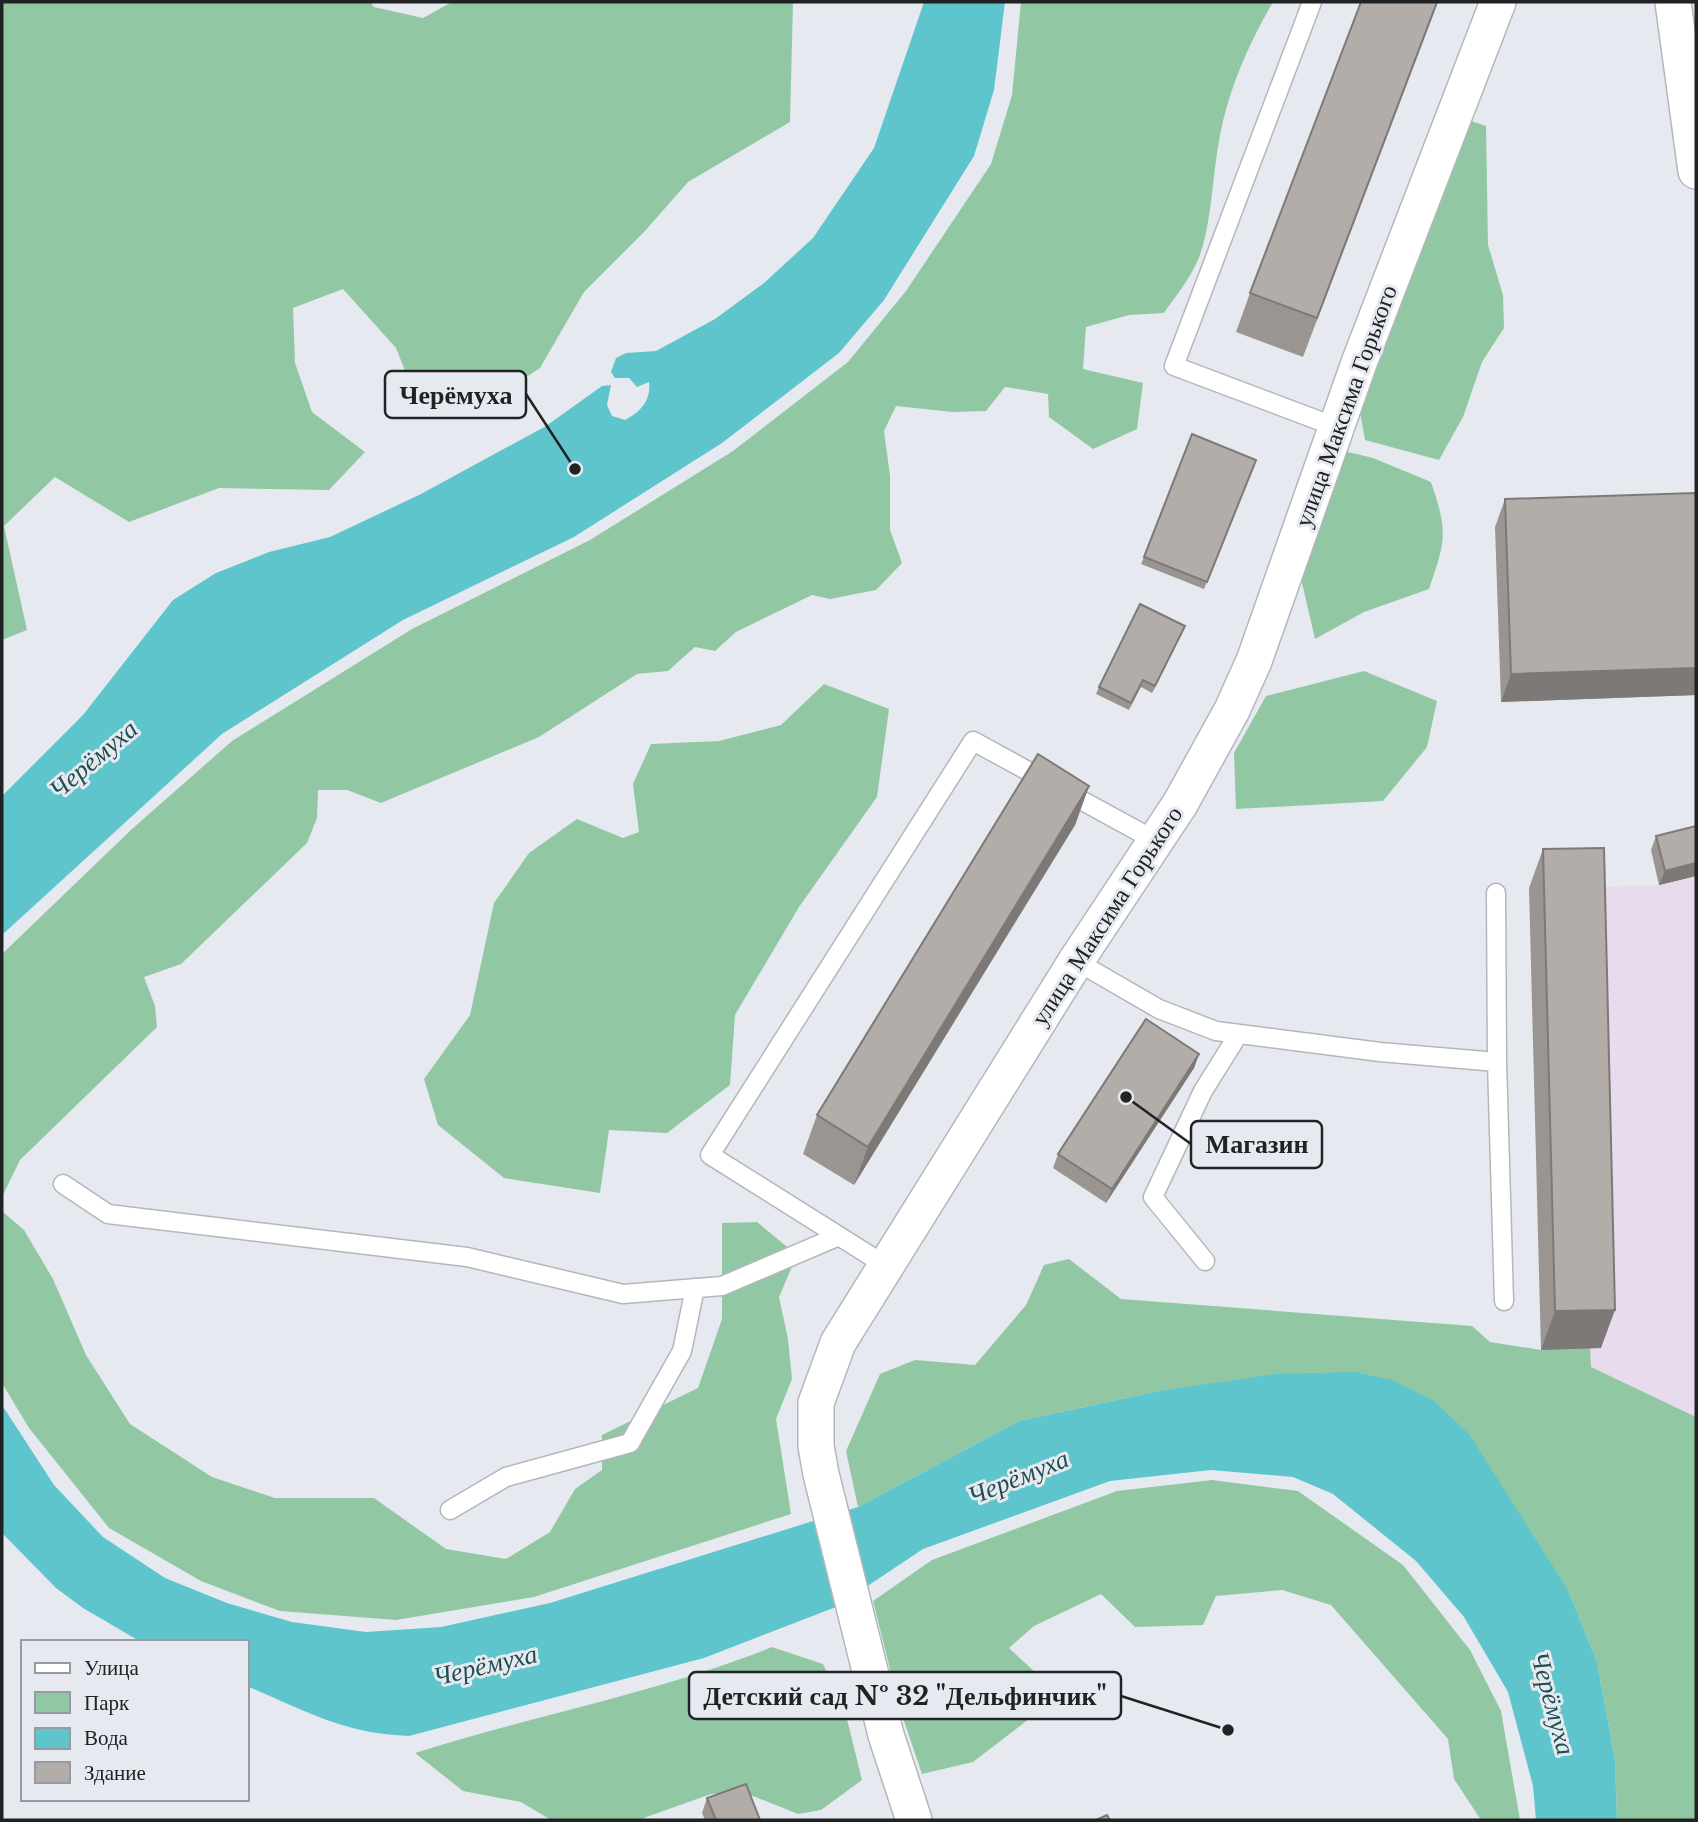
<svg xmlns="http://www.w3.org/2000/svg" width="1698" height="1822" viewBox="0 0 1698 1822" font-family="'Libre Baskerville',serif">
<rect width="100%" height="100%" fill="#e6eaf0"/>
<path fill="#e8dbee" d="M1696,839V1417L1590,1367V887L1659,885Z"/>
<path fill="#91c8a3" d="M2,2H370L374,7L423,18L452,2H793L790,122L688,182L645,231L584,292L540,368L477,410L411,386L396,348L343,289L293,308L295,363L312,412L365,452L329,490L219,488L129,522L55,477L4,526L27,630L2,640Z
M1021,2H1273C1247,47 1226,95 1218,147C1212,181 1211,238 1194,268C1186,284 1174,298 1164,313L1129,315L1086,327L1083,369L1143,383L1137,429L1093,449L1049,417L1048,394L1005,387L986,411L953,412L896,406L884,431L890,476V530L902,563L876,590L830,599L812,595L736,632L715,651L695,647L668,671L637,674L539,737L381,803L347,790H318L317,818L307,843L181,964L144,977L155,1006L157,1027L20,1160L2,1197V954L132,829L232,741L412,629L590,540L733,451L848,362L906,291L991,164L1012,95Z
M1465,119L1486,126L1488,245L1503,295L1504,328L1482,362L1463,417L1439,460L1365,440L1358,401Z
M1340,450L1373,458L1431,482C1448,532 1446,540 1429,589L1364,612L1315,639L1299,570Z
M1364,671L1437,701L1427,747L1383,801L1236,809L1234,753L1266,696Z
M824,684L889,709L877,797L799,907L735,1015L730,1085L667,1133L609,1130L600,1193L504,1178L438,1125L424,1079L470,1015L494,903L529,853L577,819L623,838L639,832L633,784L651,744L719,741L781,725Z
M2,1211L24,1230L53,1279L86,1355L130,1424L212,1477L275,1498H374L446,1549L506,1559L550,1532L575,1489L602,1470V1435L698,1388L722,1319V1223L757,1222L797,1255L779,1297L788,1339L792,1379L776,1419L791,1514L534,1597L396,1620L280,1611L201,1581L109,1528L29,1428L2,1383Z
M1069,1259L1121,1299L1472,1326L1490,1342L1541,1350L1590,1348L1591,1367L1696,1417V1820H1617L1615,1760L1597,1662L1568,1590L1159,1391L1019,1421L858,1507L846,1451L880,1374L915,1360L975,1365L1026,1305L1044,1265Z
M1212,1480L1298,1491L1403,1565L1470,1650L1501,1711L1520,1820H1481L1454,1779L1448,1739L1331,1605L1282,1590L1216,1596L1203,1625L1135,1627L1101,1594L1034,1626L1009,1648L1038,1675L1029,1719L973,1762L922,1774L900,1709L873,1601L932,1560L1117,1491Z
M772,1647L823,1664L845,1711L862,1780L821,1810L798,1814L743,1792L711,1794L638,1820H551L521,1802L463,1791L415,1753C534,1715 657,1693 772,1647Z"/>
<path fill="#5fc5cc" d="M924,2H1005L994,90L974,156L884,300L839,353L722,443L574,537L403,620L222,734L2,935V796L83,715L173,600L216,573L269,552L330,537L421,494L546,426L602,386L611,385L607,405L612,416L625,420C641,411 651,401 649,382L637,387L629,378H615L611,372L616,358L626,353L656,351L715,319L764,283L813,238L874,148Z
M1354,1372L1392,1380L1434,1401L1469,1434L1568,1590L1597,1662L1615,1760L1617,1820H1536L1533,1786L1508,1692L1464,1617L1416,1561L1333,1494L1293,1477L1211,1470L1110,1481L923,1549L836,1607L704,1658L409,1736C345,1734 305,1711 247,1686V1642H141L83,1608L56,1588L2,1533V1405L54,1485L103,1537L165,1578L227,1603L292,1622L366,1632L441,1627L550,1603L858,1507L1019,1421L1159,1391L1275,1374Z"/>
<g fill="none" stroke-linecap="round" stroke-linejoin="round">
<g stroke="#b3b7bc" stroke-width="21">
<path id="service" d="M1312,2L1174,366L1336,427
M1496,893L1497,1062L1504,1301
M1076,961L1159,1009L1216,1031L1380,1052L1497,1062
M63,1184L108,1214L467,1257L623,1294L722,1286L839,1236
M1205,1261L1153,1197L1203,1091L1238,1035
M885,1265L710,1155L973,741L1156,841
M450,1510L506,1477L630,1443L682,1351L695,1288"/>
</g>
<g stroke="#b3b7bc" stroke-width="38">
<path id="minor" d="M1673,2L1696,171
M914,1820L886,1735L821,1474L816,1446V1403L838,1343L1076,961L1180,804L1232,710L1254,661L1359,363L1498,2"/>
</g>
<use href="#service" stroke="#fff" stroke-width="18"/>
<use href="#minor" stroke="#fff" stroke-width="35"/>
</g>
<path fill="#9a9591" d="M1438,2L1303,357L1236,332L1250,293Z
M1256,460L1204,589L1141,564L1144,557Z
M1696,493V695L1501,702L1495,527L1505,499Z
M1185,626L1152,693L1141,687L1129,710L1096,694L1099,687Z
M1089,786L1075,825L854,1185L803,1154L817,1115Z
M1696,826V876L1659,885L1651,850L1656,836Z
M1543,849L1601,1348L1541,1350L1529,888Z
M1199,1054L1194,1068L1106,1203L1053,1168L1058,1154Z
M707,1798L760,1820H705L702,1813Z"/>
<path fill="#7d7976" d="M1185,626L1182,633L1152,693L1155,686Z
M1696,668V695L1501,702L1511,674Z
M1089,786L1075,825L854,1185L868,1147Z
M1696,863V876L1659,885L1665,871Z
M1199,1054L1194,1068L1106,1203L1112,1189Z
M1615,1310L1601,1348L1541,1350L1555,1311Z"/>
<path fill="#b3ada9" stroke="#7d7976" stroke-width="2" d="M1361,2H1437L1317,318L1250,293Z
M1192,434L1256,460L1207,582L1144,557Z
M1696,493V668L1511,674L1505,499Z
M1140,604L1185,626L1155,686L1143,680L1131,703L1099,687Z
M1038,754L1089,786L868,1147L817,1115Z
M1696,826V863L1665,871L1656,836Z
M1604,848L1615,1310L1555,1311L1543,849Z
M1146,1019L1199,1054L1112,1189L1058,1154Z
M746,1784L760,1820H716L707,1798Z
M1107,1815L1110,1820H1096Z"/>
<g text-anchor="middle" stroke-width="6" stroke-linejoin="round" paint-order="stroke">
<g font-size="24" fill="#202224" stroke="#e6eaf0">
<text transform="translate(1346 406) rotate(-70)" y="8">улица Максима Горького</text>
<text transform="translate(1107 916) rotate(-57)" y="8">улица Максима Горького</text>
</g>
<g font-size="26" font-style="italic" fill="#1f4d50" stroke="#e6eaf0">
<text transform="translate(93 759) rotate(-40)" y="9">Черёмуха</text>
<text transform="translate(1018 1477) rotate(-22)" y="9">Черёмуха</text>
<text transform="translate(485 1665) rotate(-13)" y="9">Черёмуха</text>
<text transform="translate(1553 1703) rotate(75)" y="9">Черёмуха</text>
</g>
</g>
<path fill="none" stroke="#202224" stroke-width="2.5" d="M575 469L526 394M1126 1097L1191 1144M1228 1730L1121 1696"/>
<g fill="#202224" stroke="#e6eaf0" stroke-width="2.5">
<circle cx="575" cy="469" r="7"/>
<circle cx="1126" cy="1097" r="7"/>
<circle cx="1228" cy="1730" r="7"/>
</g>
<g fill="#e6eaf0" stroke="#202224" stroke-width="2.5">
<rect x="385" y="371" width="141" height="47" rx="7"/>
<rect x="1191" y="1121" width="131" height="47" rx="7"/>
<rect x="689" y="1672" width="432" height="47" rx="7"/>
</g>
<g font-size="26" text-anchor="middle" font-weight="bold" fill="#202224">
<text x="456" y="404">Черёмуха</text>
<text x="1257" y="1153">Магазин</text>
<text x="905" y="1705">Детский сад № 32 "Дельфинчик"</text>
</g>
<rect width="1698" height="1822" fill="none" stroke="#202224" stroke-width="7"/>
<rect x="21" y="1640" width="228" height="161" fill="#e6eaf0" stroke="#979a9e" stroke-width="2"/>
<rect x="35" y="1663" width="35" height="10" fill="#ffffff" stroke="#979a9e" stroke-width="2"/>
<text x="84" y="1675" font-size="21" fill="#202224">Улица</text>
<rect x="35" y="1692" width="35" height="21" fill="#91c8a3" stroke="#979a9e" stroke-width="2"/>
<text x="84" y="1710" font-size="21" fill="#202224">Парк</text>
<rect x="35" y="1728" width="35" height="21" fill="#5fc5cc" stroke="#979a9e" stroke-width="2"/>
<text x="84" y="1745" font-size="21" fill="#202224">Вода</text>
<rect x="35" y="1762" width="35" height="21" fill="#b3ada9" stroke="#979a9e" stroke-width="2"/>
<text x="84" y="1780" font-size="21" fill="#202224">Здание</text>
</svg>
